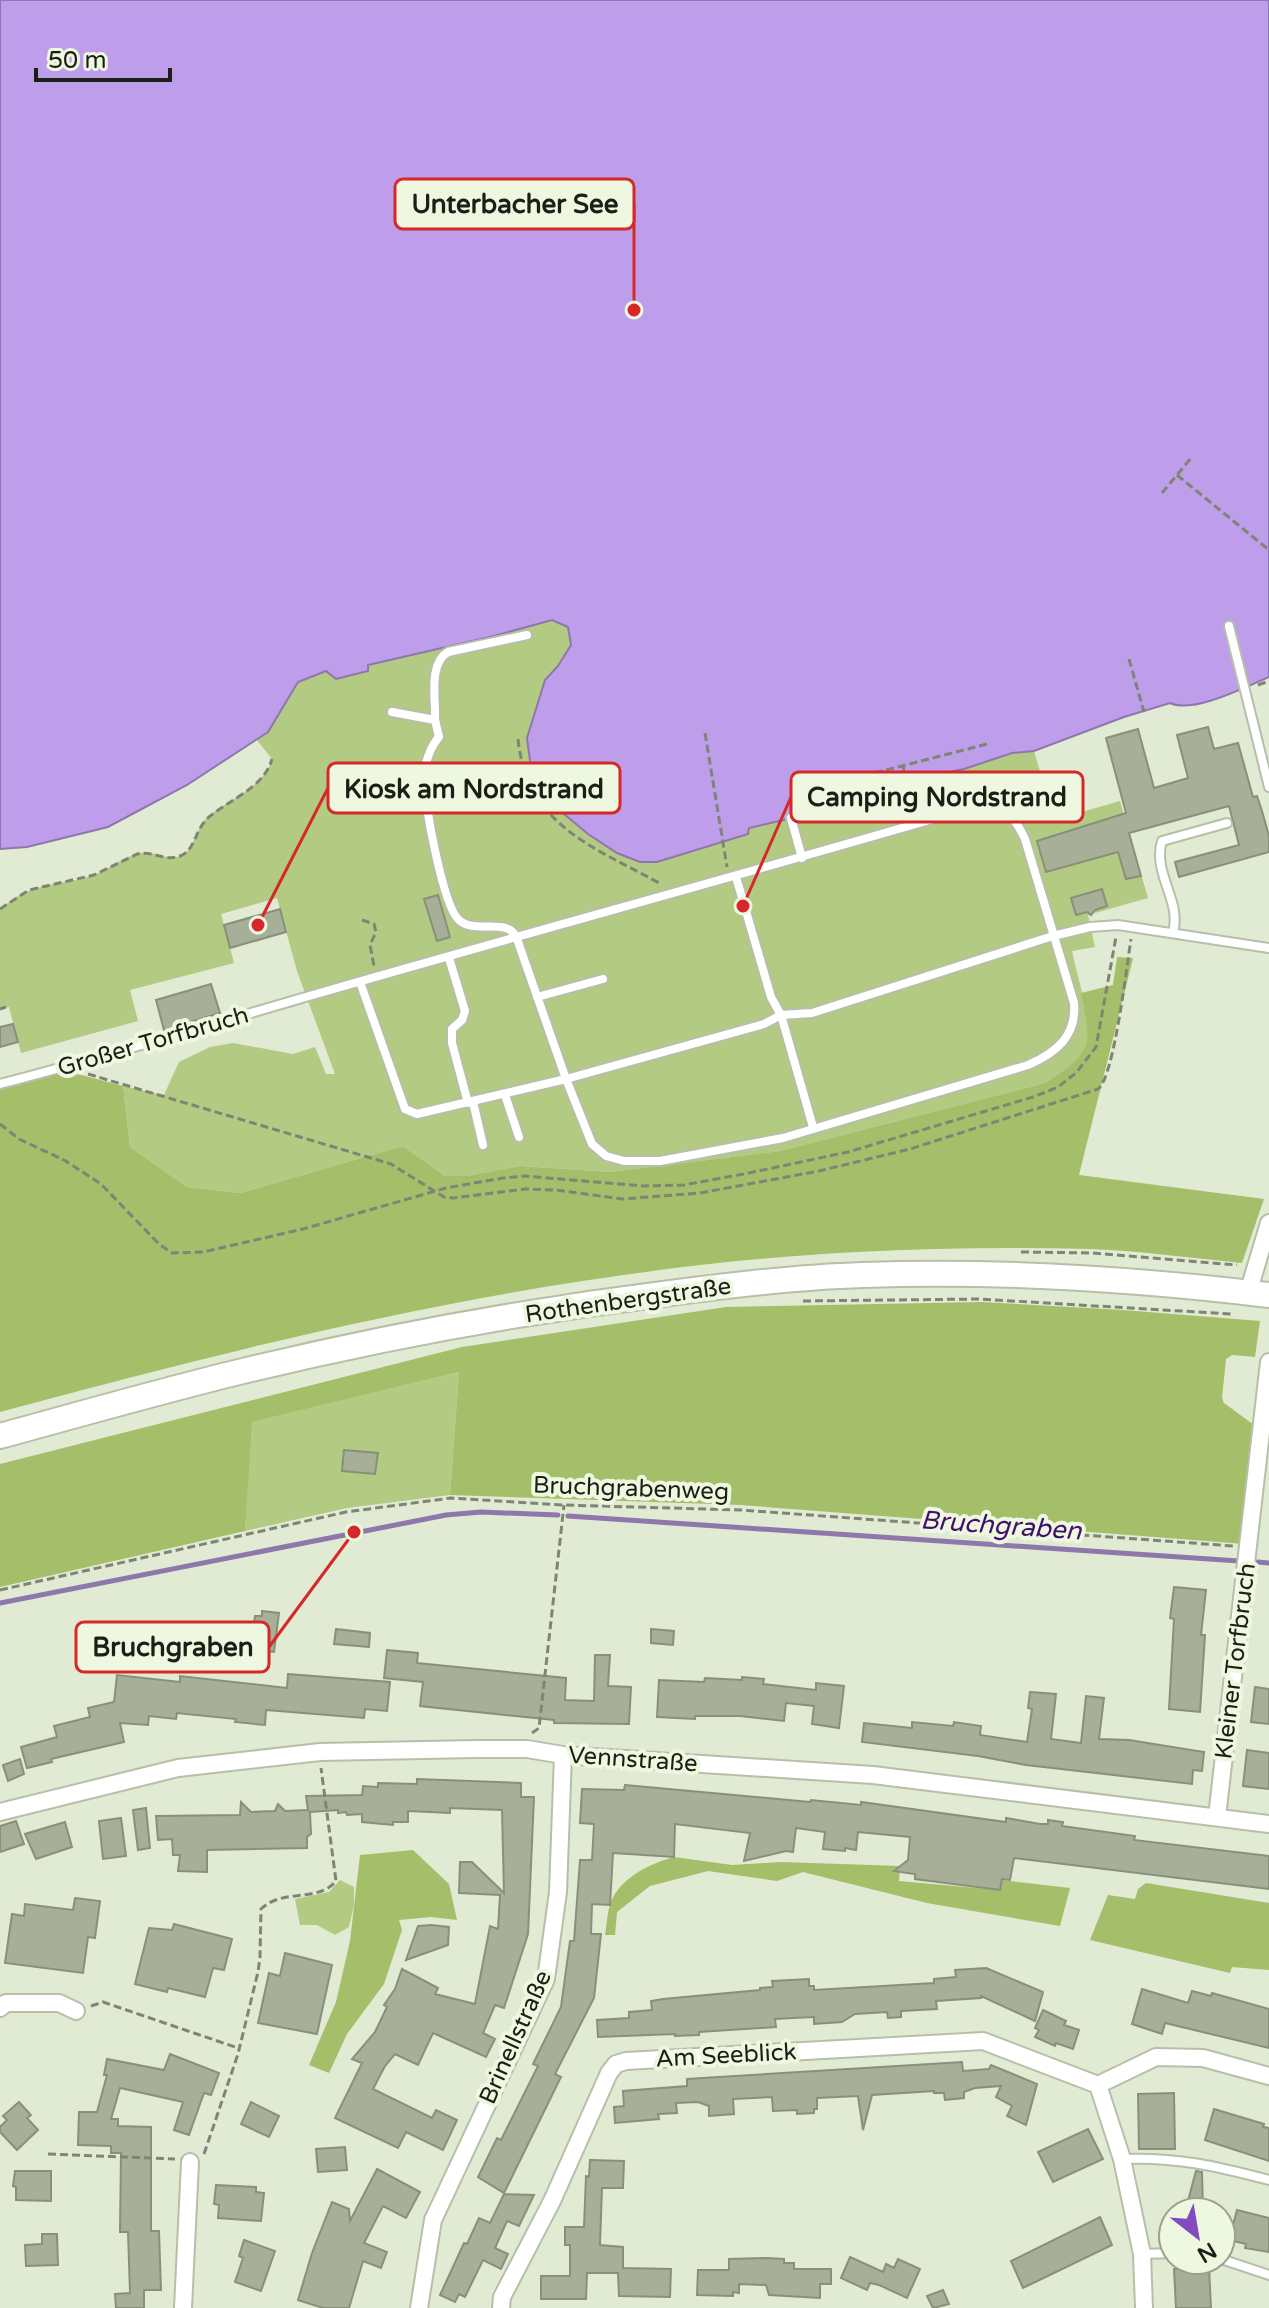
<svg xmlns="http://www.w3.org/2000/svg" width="1269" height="2308" viewBox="0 0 1269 2308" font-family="'Varela Round',sans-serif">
<rect width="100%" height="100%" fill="#e1ead2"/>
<path fill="#b3ca83" d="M552,620L568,627L571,645L558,666L545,680L558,809L588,834L617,853L696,848L748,834L749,828L822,811L875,790L909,780L964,769L1012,753L1034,751L1054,820L1120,801L1148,898L1088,915L1095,947L1072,951C1077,977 1095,1027 1084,1051C1077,1066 1058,1075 1045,1083L780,1151L611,1172L521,1166L466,1176H445L403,1146L240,1193L187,1187L130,1147L123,1086L164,1095L179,1062L210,1047L233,1043L293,1054L315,1047L326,1074H335L297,971L277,898L221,914L234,963L130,990L138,1021L21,1053L9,1007L0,1009V909C8,903 16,896 26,892C46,883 70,883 91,876C108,870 124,856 141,853C154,850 165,860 177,857C198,851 192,830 210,815C232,798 264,787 272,759L256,739L268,732L297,682L327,671L367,665L494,636Z
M459,1372L450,1495L347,1508L245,1531L251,1422Z
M340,1880L354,1887V1905L349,1927L335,1935L317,1925H300L295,1899L329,1892Z"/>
<path fill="#a4be69" d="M1117,957L1133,958L1079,1175L1264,1199L1242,1263C1192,1258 1141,1251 1091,1249C1013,1247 934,1248 857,1252C567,1267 279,1336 0,1412V1086L66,1071L123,1086L130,1147L187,1187L240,1193L403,1146L445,1176H466L521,1166L611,1172L780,1151L1045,1083C1093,1053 1092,1046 1081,993L1113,985Z
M981,1302L1123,1310L1260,1321L1255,1357L1232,1355L1226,1359L1222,1398L1224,1403L1254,1425L1245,1544L741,1505L450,1495L459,1372L252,1422L245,1531L0,1587V1464L462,1347L726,1307Z
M413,1850L449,1884L457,1920L431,1917L399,1920L402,1930L384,1984L347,2034L329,2073L309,2065L336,2002L350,1941L360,1855Z
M674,1857L732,1865L781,1862L900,1866L899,1881L999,1890L1002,1880L1070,1888L1060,1926L927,1903L803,1872L777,1881L708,1871L650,1886L617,1912L615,1935H605C607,1924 607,1912 611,1902C620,1878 651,1863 674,1857Z
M1146,1883L1269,1903V1970L1232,1967L1230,1973L1090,1940L1108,1895L1135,1899L1138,1889Z"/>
<path fill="#be9deb" stroke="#8d77ab" stroke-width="2" d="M0,0H1269V677C1245,687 1193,714 1170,703L1124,717L1034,751L1012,753L964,769L909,780L875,790L822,811L749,828L748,834L657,862H640L617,853L588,834L558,809L542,791L531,768L527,738L545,680L558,666L571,645L568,627L552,620L494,636L368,665V671L336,679L326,671L298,682L268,732L187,785L108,827L27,847L0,849Z"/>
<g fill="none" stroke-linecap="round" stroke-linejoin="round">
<path stroke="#8d77ab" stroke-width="5" d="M568,1516L1239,1561
M1258,1562L1269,1563
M0,1603L446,1515L481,1512L558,1515"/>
</g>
<path fill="#a7af99" stroke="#88907a" stroke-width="2" d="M1208,727L1214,749L1238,743L1253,797L1257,796L1262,811L1269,836V852L1179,877L1175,862L1239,845L1229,806L1129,833L1141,876L1126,879L1118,852L1046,872L1037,841L1126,813L1106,738L1138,729L1154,788L1188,778L1177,735Z
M1102,889L1107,906L1095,910L1091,915L1087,912L1076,915L1071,898Z
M438,895L450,937L437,941L424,899Z
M280,909L286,932L230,948L224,925Z
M211,984L220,1013L164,1030L156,1000Z
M13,1024L18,1042L0,1047V1027Z
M344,1450L378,1453L375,1474L342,1471Z
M1174,1587L1206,1590L1201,1635H1205L1200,1712L1169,1709L1174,1619L1170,1618Z
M262,1611L279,1613L274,1652L251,1649L255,1616H262Z
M336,1629L370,1633L369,1647L334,1644Z
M651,1629L674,1631L673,1645L651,1643Z
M387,1650L418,1653L417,1663L566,1678L565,1700L594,1701L595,1655H610L608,1686L631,1687L629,1724L554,1723V1720L420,1706L423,1682L384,1678Z
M288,1674L390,1682L387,1711L365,1709L364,1718L266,1710L265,1725L235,1722L236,1719L177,1713L176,1719L149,1716L148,1725L120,1723L124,1742L51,1759L52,1762L27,1768L21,1747L57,1737L54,1726L90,1717L88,1708L114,1702L117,1675L180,1682V1676L287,1688Z
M742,1677L764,1679L763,1684L816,1690V1683L844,1686L839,1728L812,1724L814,1706L786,1703L784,1721L740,1716H695V1719L657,1717L659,1680L704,1682L705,1678L742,1680Z
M1255,1687L1269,1689V1724L1251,1722Z
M1030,1692L1056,1694L1051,1739L1081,1743L1086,1696L1104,1698L1099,1739L1129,1740L1204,1752L1202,1771L1193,1770L1192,1784L1026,1765L978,1756L862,1742L864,1723L912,1728V1722L953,1726L954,1722L981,1726L980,1735L1027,1742L1032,1709L1028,1708Z
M1247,1750L1269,1753V1789L1243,1786Z
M20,1759L24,1774L8,1781L3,1765Z
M417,1779L521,1783V1797H534L528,1934L504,2008L495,2005L483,2033L495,2039L486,2057L433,2033L418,2065L395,2054L385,2066L373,2089L432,2118L436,2110L457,2120L443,2150L406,2132L398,2148L335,2118L362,2063L352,2059L375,2032L387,2007L384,2005L395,1989L402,1969L438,1988L435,1994L475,2004L490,1926L498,1929L500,1895L459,1893L460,1862H472L504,1893L502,1810L450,1808V1813L408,1811V1822H393V1825L362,1822V1814L347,1815L346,1812L338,1813V1810L310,1812L311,1834L307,1837V1848L207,1850V1872L178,1871L180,1855H173L172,1839L158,1840L156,1816L240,1815L241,1802L251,1812L275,1811L278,1804L285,1811L308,1810L306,1796L362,1795L363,1786L378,1787V1783L417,1784Z
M625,1785L810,1802L811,1800L861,1805V1802L1006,1822V1818L1040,1824H1048V1820L1063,1822L1062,1826L1135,1836L1134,1840L1269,1856V1889L1014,1858L1010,1880L1002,1879L1000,1890L915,1879V1874L894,1871L908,1860L910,1837L858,1832L856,1850L845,1848V1851L823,1849L825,1832L796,1828L793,1852L786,1851L744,1861L750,1833L675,1824L674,1857L613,1853L610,1905L592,1904L591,1934H601L594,1998L555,2074L561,2077L504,2193L478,2177L497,2138L501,2140L538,2066L533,2064L561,2007L570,1941H574L580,1860H592L594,1824L580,1823L582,1789L624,1790Z
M146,1808L150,1848L138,1850L133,1810Z
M121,1818L126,1856L103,1859L99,1821Z
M16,1821L24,1844L0,1852V1826Z
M65,1822L72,1847L36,1859L25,1834Z
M75,1898L100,1901L95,1938L88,1937L83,1973L5,1963L12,1914L24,1916L25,1904L73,1910Z
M174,1924L232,1939L224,1970L213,1968L205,1997L168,1988L167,1992L135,1984L149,1928L172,1930Z
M431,1925L449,1927L448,1945L406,1960L418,1926Z
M285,1953L332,1965L317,2034L258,2023L269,1973L280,1976Z
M986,1968L1043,1992L1035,2021L981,1996V1998L936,2001L937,2009L901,2011V2017L888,2018L887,2012L855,2014L842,2022L814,2024V2017L793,2018L775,2019L776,2027L699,2032V2035L675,2036V2034L598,2037L597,2020L629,2018V2012L652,2010L651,2001L663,1999L760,1990V1988L773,1987L772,1981L809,1979V1986H814V1990L934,1983V1979L956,1977L955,1970Z
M1142,1989L1188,2003L1192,1991L1211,1996L1212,1993L1269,2009V2048L1165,2023L1162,2034L1132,2024Z
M1043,2010L1066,2021L1064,2025L1079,2030L1073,2049L1056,2043L1055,2046L1035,2037L1039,2030L1035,2028Z
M170,2054L219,2073L211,2095L204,2093L189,2135L174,2130L183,2102L120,2088L111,2119H118V2126L151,2127V2231H159L161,2290H144V2308H116L115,2294L130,2293L128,2232H120L121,2153H111V2146L78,2145L79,2112H97L107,2075H104L107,2059L164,2070Z
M962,2062L963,2071L989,2069L991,2065L1037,2084L1026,2125L1007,2116L1012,2106L996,2097L1001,2086L975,2088L964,2092V2098L945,2100L944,2093H934V2091L872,2095L863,2130L858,2096L817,2098V2109H814V2113L797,2114V2110L773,2111L772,2097L733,2099L734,2114L709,2116V2106L698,2102L676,2103L677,2113L658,2114L659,2119L615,2123L614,2107L624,2106L623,2091L687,2086V2079Z
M1174,2093L1175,2149H1139L1138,2094Z
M19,2102L31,2115L27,2118L38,2130L17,2150L0,2132V2127L7,2120L3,2116Z
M251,2102L279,2116L269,2137L241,2124Z
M1214,2109L1264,2124L1263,2127L1269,2128V2161L1205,2140Z
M1088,2129L1103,2159L1053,2182L1038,2152Z
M345,2147L347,2170L318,2172L316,2149Z
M590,2160L624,2161L623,2188H602L600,2245L623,2247V2268L671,2269L670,2297L619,2296L618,2273H587L586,2299H541V2276H570V2245H565V2227H584L586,2176L589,2177Z
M377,2169L420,2192L406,2218L383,2206L364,2243L387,2252L381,2268L363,2261L349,2308H323L298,2300L312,2253L332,2202L349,2209L350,2221Z
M15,2171H51V2201L16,2200V2187L13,2186Z
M1196,2171L1202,2172L1203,2212H1185Z
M216,2185L256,2187V2192L264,2193L261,2221L218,2218L219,2205L214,2204Z
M504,2194L534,2195L519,2226L507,2221L495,2248L508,2254L501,2269L483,2260L465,2297L459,2294L455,2302L440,2295L464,2243L467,2244L479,2218L490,2223Z
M1237,2210L1269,2218V2252L1245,2248L1246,2244L1229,2240Z
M1100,2217L1112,2245L1023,2288L1011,2261Z
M42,2234H57L58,2265L26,2266L25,2245L42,2244Z
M244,2240L275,2251L261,2291L235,2282L243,2258L239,2256Z
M850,2257L883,2272L886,2264L894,2268L898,2259L920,2269L907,2298L879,2285L870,2283L867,2290L841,2278Z
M767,2258L784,2259V2263H794V2269H831V2284H820V2298L769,2295L766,2285L739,2284V2293L733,2292V2296L697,2295L698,2270H729V2259Z
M1209,2267L1211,2308H1176L1174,2269Z
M943,2290L949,2304L933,2308L927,2296Z"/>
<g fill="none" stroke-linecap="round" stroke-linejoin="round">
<g stroke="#b7bfa9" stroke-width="12">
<path id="lane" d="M1229,626L1269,787
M435,720C436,699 428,664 448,652L527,635
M791,818L802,858
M736,877L771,997L781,1015L813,1127
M1173,932C1182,901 1152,873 1162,841L1227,823
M449,958L465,1011L462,1020L452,1029V1043L468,1103
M360,982L405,1109L417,1114L566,1079L764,1024L781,1015L812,1013L1053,936L1090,927L1118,925L1269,948
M537,997L603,979
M0,1084C104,1057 206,1026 309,996C530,932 753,872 974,807C1005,806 1012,812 1025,839L1074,1003C1077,1036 1056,1053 1028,1065L783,1138L660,1161H624L606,1156L592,1144L566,1079L517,939C508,915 474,936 458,919C443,904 423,799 424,776C425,763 430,747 439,737L435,720L392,712
M505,1095L519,1137
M473,1102L483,1145
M1122,2159C1178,2157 1216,2166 1269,2180
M1142,2254L1173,2253
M1221,2259L1269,2275"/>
</g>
<g stroke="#b7bfa9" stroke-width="20">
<path id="street" d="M1248,1293L1269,1223
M0,1812L178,1768L320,1752L476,1749H527L563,1755L873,1775L1269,1824
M1217,1817L1269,1362
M0,2008L6,2003H59L76,2011
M1098,2085L1156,2057L1203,2058L1269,2076
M183,2308L190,2162
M419,2308L433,2220L546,1979L558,1892L563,1755
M501,2308L502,2297L552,2201L609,2073L616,2064L626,2061L983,2041L1098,2085L1122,2159L1142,2254L1144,2308"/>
</g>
<g stroke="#b7bfa9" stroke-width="28">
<path id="secondary" d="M0,1436C77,1415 154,1393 231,1374C373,1339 518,1312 663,1294C729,1285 796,1277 863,1275C999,1270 1134,1279 1269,1295"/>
</g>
<path stroke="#7f8574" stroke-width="3" stroke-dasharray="8 4" stroke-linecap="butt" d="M1177,475L1269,550
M1162,493L1191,458
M1129,659L1144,712
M1258,685L1269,681
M705,733L727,867
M518,739C527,826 594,847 661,884
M903,766L906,781
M863,776L991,743
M0,909L29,890L94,875L137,854C152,850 165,862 180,856C196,850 194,830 209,817C230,799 264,788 272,759
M362,920L374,924L376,932L370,945L374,966
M0,1009L6,1007
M88,1074L391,1164L444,1197L453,1198L526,1189L556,1190L622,1199L700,1193L819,1171L910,1149L1098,1089C1114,1078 1127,964 1131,939
M0,1124L19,1139L64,1160L101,1184L159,1244L172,1253L203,1252L303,1229L446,1188L503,1178L525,1176L643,1186L684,1185L749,1173L848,1152L1033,1097L1058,1087L1076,1073L1096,1047L1116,937
M1021,1252L1092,1253L1237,1265
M803,1301L979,1299L1231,1314
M0,1590L346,1512L451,1498L564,1505L741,1510L1233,1546
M532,1733L539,1728L564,1505
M91,2006L103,2002L238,2048
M48,2154L175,2159
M204,2154L238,2054L258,1972L260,1957L261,1909C282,1888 318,1903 336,1881L321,1768"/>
<use href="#lane" stroke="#fff" stroke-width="8"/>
<use href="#street" stroke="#fff" stroke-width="16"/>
<use href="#secondary" stroke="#fff" stroke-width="24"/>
</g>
<g text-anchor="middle" stroke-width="8" stroke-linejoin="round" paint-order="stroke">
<g font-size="24" fill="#1c1f16" stroke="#eef7df">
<text transform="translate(153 1041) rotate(-16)" y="8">Großer Torfbruch</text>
<text transform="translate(628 1300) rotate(-8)" y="8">Rothenbergstraße</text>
<text transform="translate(631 1488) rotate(2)" y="8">Bruchgrabenweg</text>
<text transform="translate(1235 1661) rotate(-83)" y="8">Kleiner Torfbruch</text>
<text transform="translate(633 1759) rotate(4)" y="8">Vennstraße</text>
<text transform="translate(515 2037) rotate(-66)" y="8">Brinellstraße</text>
<text transform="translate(726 2055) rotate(-3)" y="8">Am Seeblick</text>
</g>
<g font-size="26" font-style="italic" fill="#42106c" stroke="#eef7df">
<text transform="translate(1001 1525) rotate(4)" y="9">Bruchgraben</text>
</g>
</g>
<path fill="none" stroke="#d62828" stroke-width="3" d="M634 310L634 204M258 925L328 788M743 906L791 797M354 1532L269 1647"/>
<g fill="#d62828" stroke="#eef7df" stroke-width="3">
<circle cx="634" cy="310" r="8"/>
<circle cx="258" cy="925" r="8"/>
<circle cx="743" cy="906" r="8"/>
<circle cx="354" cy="1532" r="8"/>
</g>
<g fill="#eef7df" stroke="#d62828" stroke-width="3">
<rect x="395" y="179" width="239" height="50" rx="8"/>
<rect x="328" y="763" width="292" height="50" rx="8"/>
<rect x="791" y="772" width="292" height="50" rx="8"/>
<rect x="76" y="1622" width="193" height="50" rx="8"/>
</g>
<g font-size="26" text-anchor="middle" font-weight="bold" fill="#1c1f16">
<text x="515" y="213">Unterbacher See</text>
<text x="474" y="798">Kiosk am Nordstrand</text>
<text x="937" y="806">Camping Nordstrand</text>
<text x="173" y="1656">Bruchgraben</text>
</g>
<g transform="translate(1197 2236) rotate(149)"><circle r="38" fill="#eef7df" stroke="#9aa18f" stroke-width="2"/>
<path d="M0-6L14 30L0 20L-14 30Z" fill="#844bc1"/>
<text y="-12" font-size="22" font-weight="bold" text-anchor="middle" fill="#1c1f16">N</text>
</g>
<path d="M36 68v12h134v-12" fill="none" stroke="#1c1f16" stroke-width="4"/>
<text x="48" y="68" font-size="24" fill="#1c1f16" stroke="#eef7df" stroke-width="6" paint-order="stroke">50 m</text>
</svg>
